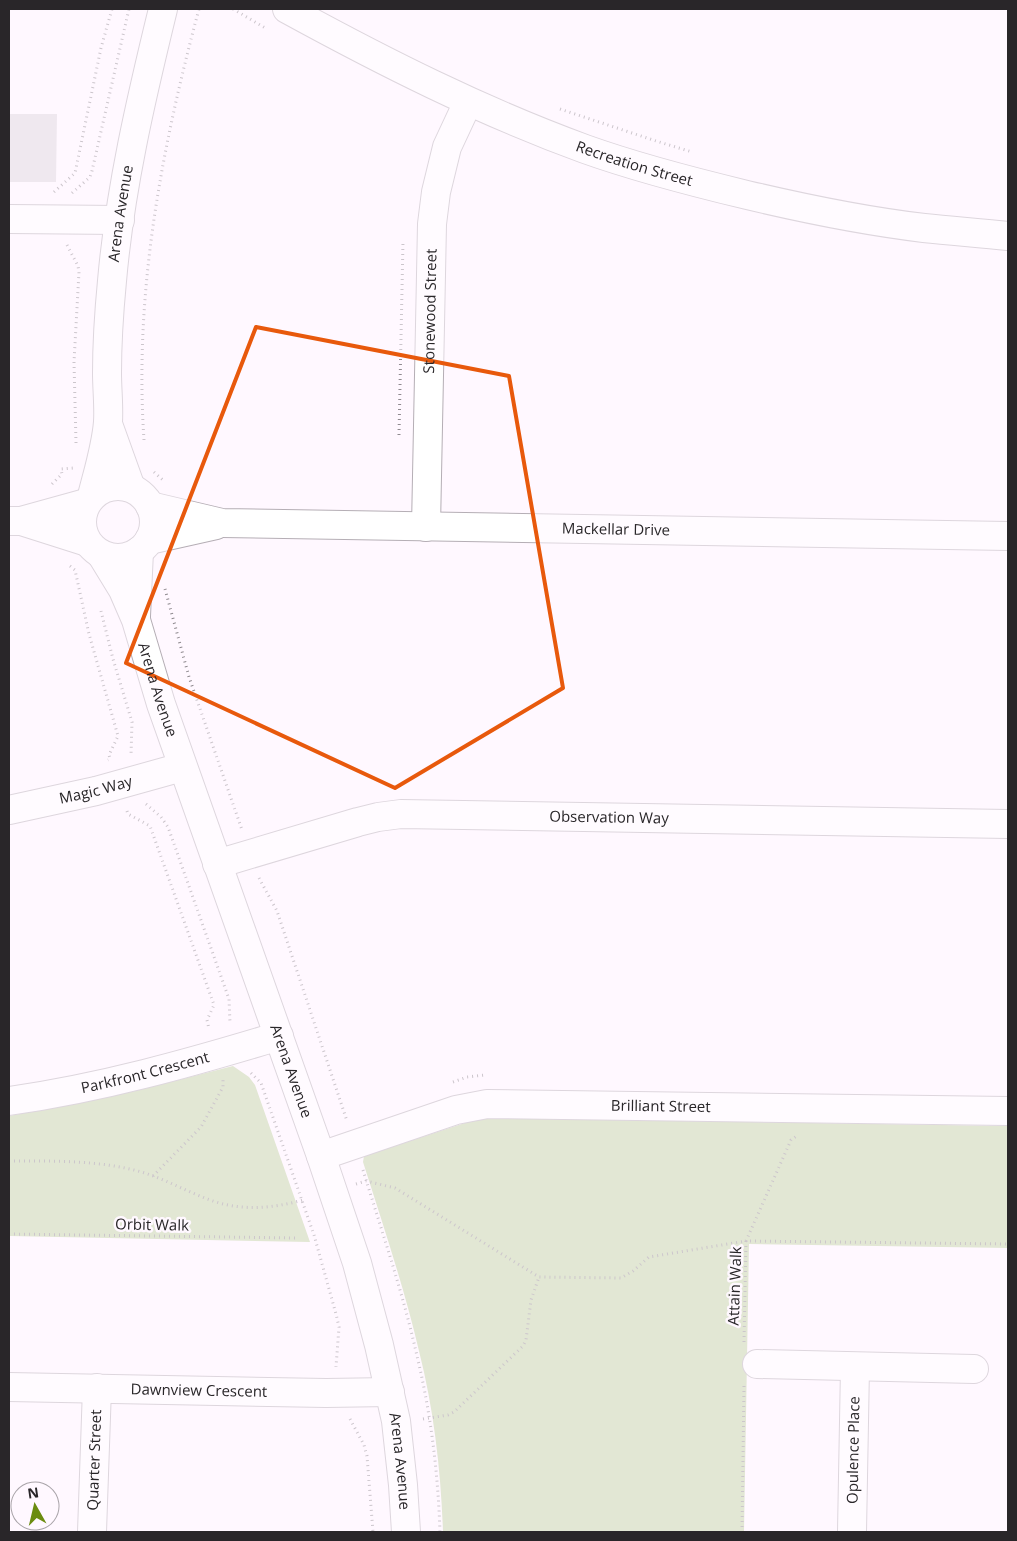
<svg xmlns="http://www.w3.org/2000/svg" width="1017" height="1541" viewBox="0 0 1017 1541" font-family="'Open Sans',sans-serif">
<rect width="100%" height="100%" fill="#fff8ff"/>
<path fill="#bfd29f" d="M233,1066L249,1077L255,1085L310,1242L9,1236V1116L135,1091Z
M480,1118L1008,1126V1248L749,1244L744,1532H443C441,1472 434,1410 419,1351C404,1287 383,1225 363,1162L364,1156Z"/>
<path fill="#dcd4dc" d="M9,114H57L56,182H9Z"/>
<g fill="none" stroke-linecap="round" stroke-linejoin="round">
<g stroke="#b5aeb5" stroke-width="30">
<g id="minor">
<path id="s1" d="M287,9C384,62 481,111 585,149C638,168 693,182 747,195C806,209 865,221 924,228C952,231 980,233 1008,236"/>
<path d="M9,219L120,220"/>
<path d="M108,424L131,488"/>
<circle cx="118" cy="522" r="36"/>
<path id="s2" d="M92,496C98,472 106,447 108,422C109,406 107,389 107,373C107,342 109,312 112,281C120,189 141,99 163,9"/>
<path id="s3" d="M150,506L222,523L1008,536"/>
<path d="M9,521H21L86,503"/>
<path d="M21,521L87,542"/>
<path id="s4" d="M426,527L432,224L436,192L447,147L468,102"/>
<path d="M149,540L216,525"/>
<path id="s5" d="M101,554L123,590L136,620L161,704L321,1156L357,1263L379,1345L396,1421L403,1485L406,1532"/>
<path d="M136,616L139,551"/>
<path id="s6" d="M9,810L96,791L182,767"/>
<path id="s7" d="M217,864L358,822L378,817L401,814L1008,824"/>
<path id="s8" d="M9,1101C101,1088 190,1063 279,1036"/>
<path id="s9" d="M321,1156L456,1110L487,1104L1008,1111"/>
<path d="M757,1364L974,1369"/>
<path id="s10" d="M9,1387L326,1393L390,1392"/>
<path id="s11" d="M92,1532L97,1388"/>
<path id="s12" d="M852,1532L855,1367"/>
</g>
</g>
<path stroke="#8f8a8f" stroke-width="3" stroke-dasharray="1 4" stroke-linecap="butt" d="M233,9L267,29
M560,109L656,141L692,152
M54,192L75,173L101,48L112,9
M72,193L90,177L92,171L129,9
M67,245L78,266L79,272L74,362L76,443
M399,435L403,241
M144,440C134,294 161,150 199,9
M154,472L164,481
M52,484L62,474L61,469L74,468
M70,566L75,570L89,634L118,736L109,755L110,759L108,760
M165,589L189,677L242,830
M101,611L113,659L132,722L131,755
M146,804L161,817L168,827L229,999L230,1023
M127,811L128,814L150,826L214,1005L207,1020L209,1029
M259,878L277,911L347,1121
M251,1073L261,1083L314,1235L336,1314L339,1327L336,1367
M453,1082L467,1077L485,1075
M9,1161C51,1161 93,1160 134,1170C163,1177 188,1193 216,1202C245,1211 274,1208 303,1200
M363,1170C382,1232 403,1293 417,1356C431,1414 438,1473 440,1532
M153,1176L201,1127L223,1087V1079
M356,1184L366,1181L395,1188L539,1277L621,1278L633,1271L649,1257L746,1241L791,1140L798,1135
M9,1234L296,1238
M744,1342L746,1241L1008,1244
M350,1419L364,1445L367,1456L373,1532
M423,1419L448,1415L454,1412L523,1346L526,1340L531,1300L539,1277
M742,1532L744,1385"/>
<use href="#minor" stroke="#fff" stroke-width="28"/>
</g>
<path d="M0 0H1017V1541H0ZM256,327L509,376L563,688L395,788L126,663Z" fill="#fff8ff" fill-opacity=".55" fill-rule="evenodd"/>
<path fill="none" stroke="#e8590c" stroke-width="4" stroke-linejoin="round" d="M256,327L509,376L563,688L395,788L126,663Z"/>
<g text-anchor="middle" stroke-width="5" stroke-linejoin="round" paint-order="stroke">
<g font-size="15" fill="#292629" stroke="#fff8ff">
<text dy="5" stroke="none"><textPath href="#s1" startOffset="381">Recreation Street</textPath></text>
<text dy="5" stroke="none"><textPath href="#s2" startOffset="285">Arena Avenue</textPath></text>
<text dy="5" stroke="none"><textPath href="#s4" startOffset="216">Stonewood Street</textPath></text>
<text dy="5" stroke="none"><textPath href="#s3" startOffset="468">Mackellar Drive</textPath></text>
<text dy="5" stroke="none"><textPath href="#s5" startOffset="148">Arena Avenue</textPath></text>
<text dy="5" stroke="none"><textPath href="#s6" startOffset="89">Magic Way</textPath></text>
<text dy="5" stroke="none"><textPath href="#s7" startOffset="399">Observation Way</textPath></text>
<text dy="5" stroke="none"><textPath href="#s5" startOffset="552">Arena Avenue</textPath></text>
<text dy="5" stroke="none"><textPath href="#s8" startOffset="139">Parkfront Crescent</textPath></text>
<text dy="5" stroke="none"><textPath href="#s9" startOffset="348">Brilliant Street</textPath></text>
<text transform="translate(152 1225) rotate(1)" y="5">Orbit Walk</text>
<text transform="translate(735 1286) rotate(-88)" y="5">Attain Walk</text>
<text dy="5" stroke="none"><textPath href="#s10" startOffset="190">Dawnview Crescent</textPath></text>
<text dy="5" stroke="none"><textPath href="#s12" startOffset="82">Opulence Place</textPath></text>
<text dy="5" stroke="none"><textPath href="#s11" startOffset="72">Quarter Street</textPath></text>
<text dy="5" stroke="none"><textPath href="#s5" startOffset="958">Arena Avenue</textPath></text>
</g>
</g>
<rect width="1017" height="1541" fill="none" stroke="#292629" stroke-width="20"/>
<g transform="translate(35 1506) rotate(352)"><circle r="24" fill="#fff8ff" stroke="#a9a4a9"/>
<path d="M0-4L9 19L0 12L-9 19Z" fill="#6b8c10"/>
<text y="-8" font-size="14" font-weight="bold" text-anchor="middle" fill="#292629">N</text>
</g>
</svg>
